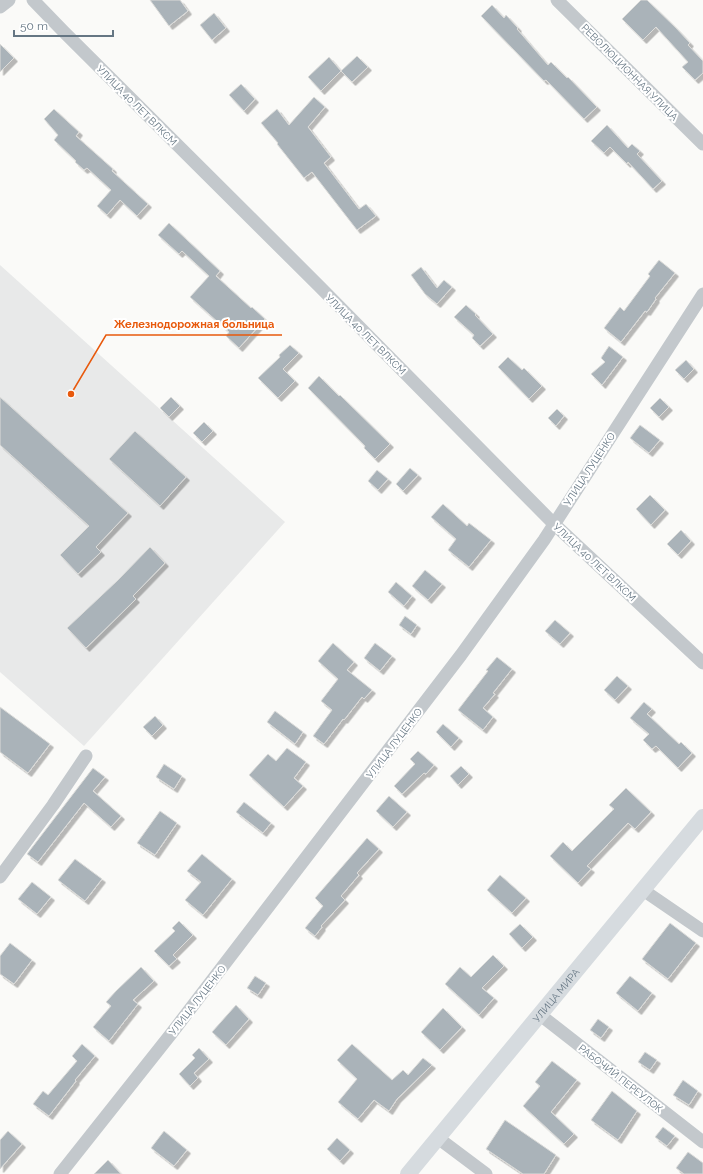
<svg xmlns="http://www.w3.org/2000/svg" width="703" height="1174" viewBox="0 0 703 1174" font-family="Raleway,sans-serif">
<defs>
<filter id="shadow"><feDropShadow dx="3.5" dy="3.5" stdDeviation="0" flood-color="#0004"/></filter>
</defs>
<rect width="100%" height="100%" fill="#fafaf8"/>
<path fill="#e8e9e9" d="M0,265L285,522L84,746L0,672Z"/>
<path fill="#aab3b9" stroke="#dcdcda" filter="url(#shadow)" d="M150,0H180L188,11L169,26Z
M641,0H647L676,28L690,43L688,45L703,61V73L695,80L682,67L688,62L656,27L643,40L622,19Z
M492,5L504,18L506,15L518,28L517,29L548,65L551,62L567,78L568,77L597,107L584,119L546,80L544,81L481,16Z
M214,13L226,28L212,40L200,25Z
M0,44L14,58L0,72Z
M357,56L368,67L352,82L341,71Z
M329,57L341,71L321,91L308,77Z
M241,84L255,99L244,111L229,95Z
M314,97L325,107L308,127L331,157L324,163L359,209L366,204L376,216L357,230L312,172L304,178L277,144L278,143L261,123L277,109L289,125Z
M54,109L79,132L76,136L113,169L112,171L148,204L137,216L120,200L107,215L97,206L111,190L87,168L84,170L75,162L76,161L54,140L58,135L44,119Z
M607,125L628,148L632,144L640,151L637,154L662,181L653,189L628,162L627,164L610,147L604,153L591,141Z
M169,223L220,271L216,276L251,308L252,307L265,319L239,348L226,336L229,332L190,297L209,276L182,251L179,254L158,235Z
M659,260L675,273L655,298L656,299L647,312L645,311L621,342L604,328L620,307L624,311L650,276L648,274Z
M421,267L437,288L444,280L452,287L437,304L425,294L411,275Z
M466,305L476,314L475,315L493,334L480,346L472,338L474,335L454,317Z
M290,345L299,353L283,369L295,381L278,398L258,378L280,357L279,355Z
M609,346L623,357L602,385L591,374L605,362L601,358Z
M508,357L522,370L524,368L542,386L529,399L498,367Z
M686,360L694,369L684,379L675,370Z
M319,376L339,396L340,395L390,444L375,459L364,448L365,446L308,388Z
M0,397L128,513L96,547L101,552L78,574L60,555L89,526L0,445Z
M171,397L180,406L169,417L160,408Z
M660,398L669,407L659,417L650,408Z
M557,409L564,416L556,426L548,418Z
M204,422L213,431L202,442L193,433Z
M640,425L660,440L649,453L630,438Z
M135,431L186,477L160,506L109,459Z
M410,468L418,475L403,491L396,484Z
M377,470L388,479L378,490L368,481Z
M650,495L665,510L651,525L636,509Z
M443,504L467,526L469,523L491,540L469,567L448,550L456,539L431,517Z
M681,530L691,541L678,555L667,544Z
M150,547L165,563L133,596L136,599L86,648L67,628L118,580Z
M425,570L442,584L428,600L412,586Z
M396,582L412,596L404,606L388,592Z
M405,616L417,625L411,634L399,625Z
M555,620L570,633L560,644L545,631Z
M333,643L354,662L347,670L372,690L364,699L362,697L344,720L343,719L324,744L313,736L332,710L321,701L338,679L318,661Z
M375,643L392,656L380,671L364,658Z
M497,657L512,669L493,693L495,694L483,708L493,717L483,730L458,710L488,671L486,670Z
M617,676L628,686L615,700L604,690Z
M644,702L652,709L647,714L679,744L681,742L692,753L678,768L656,746L652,749L643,740L649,734L630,718Z
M0,707L50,744L28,773L0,752Z
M275,711L303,732L295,744L267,722Z
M155,716L163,725L152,736L143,727Z
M443,724L459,738L451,747L436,732Z
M287,748L306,762L294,778L303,786L284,807L249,775L268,754L276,761Z
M418,751L434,765L426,774L424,773L402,794L394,786L415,764L410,759Z
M164,764L182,776L174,789L156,777Z
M461,766L469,774L458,785L450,776Z
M93,768L105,777L93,791L121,816L111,827L84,803L38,862L27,854Z
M626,788L651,812L635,829L628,823L587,866L591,869L578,883L550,856L563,842L572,851L614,809L609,805Z
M389,796L407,812L393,827L376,811Z
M244,802L271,823L263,833L236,812Z
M160,811L177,823L155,855L137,843Z
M367,838L379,849L357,873L359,875L341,896L345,900L321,926L322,927L315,936L305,928L323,906L315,898Z
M202,854L232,879L203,915L185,900L201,882L187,871Z
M75,859L102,879L85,901L58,880Z
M500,875L526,898L512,913L487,890Z
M32,882L51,897L37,914L18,899Z
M179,921L193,935L173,955L177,959L169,966L154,951L175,931L172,928Z
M670,923L696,943L668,979L642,959Z
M520,924L533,937L522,948L509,934Z
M10,943L32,960L14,984L0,974V956Z
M493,955L504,966L482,988L494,998L479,1015L445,984L460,967L471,977Z
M141,967L154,981L133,1000L138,1004L109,1041L93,1027L111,1006L106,1002L116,991Z
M255,976L266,983L258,995L247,988Z
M630,976L652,993L638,1011L616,993Z
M236,1005L249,1019L226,1045L212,1032Z
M443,1008L462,1027L440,1050L421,1032Z
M598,1019L609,1027L601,1038L590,1030Z
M82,1044L95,1056L75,1080L76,1081L49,1116L33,1104L43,1091L48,1095L77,1061L72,1056Z
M352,1044L392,1080L403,1070L408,1075L423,1058L432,1065L397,1099L389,1111L374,1100L358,1119L338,1102L357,1079L337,1060Z
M199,1048L209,1059L194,1073L198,1078L190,1086L179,1074L195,1058L192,1055Z
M645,1052L657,1060L650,1070L638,1062Z
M552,1061L577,1080L551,1112L574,1134L564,1144L523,1106L540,1086L535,1082Z
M683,1080L698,1091L689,1105L673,1095Z
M612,1091L637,1111L618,1140L591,1120Z
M505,1120L556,1155L544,1174H523L486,1149Z
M663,1127L675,1136L667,1146L655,1137Z
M8,1131L22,1144L0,1169V1140Z
M164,1131L187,1150L174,1166L151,1148Z
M337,1138L350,1150L340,1161L327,1149Z
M688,1152L703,1163V1174H684L676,1168Z
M108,1160L121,1174H94Z"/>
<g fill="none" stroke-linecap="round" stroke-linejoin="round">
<path stroke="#c3c8cc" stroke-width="13" d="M33,0L64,32L319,286L553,523L703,663
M557,0L703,144
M0,7L9,0
M0,877L53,805L86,756
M643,890L703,931
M539,1014L703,1142
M438,1138L486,1174
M60,1174L171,1034L461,655L544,540L703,294"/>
<path stroke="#d6dbdf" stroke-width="16" id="s1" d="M408,1174L703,817"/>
</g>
<g text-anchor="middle" stroke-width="4" stroke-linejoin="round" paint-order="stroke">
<g font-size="10" fill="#657683" stroke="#fff">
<text transform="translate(630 72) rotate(45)" y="4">РЕВОЛЮЦИОННАЯ УЛИЦА</text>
<text transform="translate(137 105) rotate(45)" y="4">УЛИЦА 40 ЛЕТ ВЛКСМ</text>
<text transform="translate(366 334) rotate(45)" y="4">УЛИЦА 40 ЛЕТ ВЛКСМ</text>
<text transform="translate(589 469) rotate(-57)" y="4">УЛИЦА ЛУЦЕНКО</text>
<text transform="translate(595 562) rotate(43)" y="4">УЛИЦА 40 ЛЕТ ВЛКСМ</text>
<text transform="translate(394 743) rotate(-53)" y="4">УЛИЦА ЛУЦЕНКО</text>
<text dy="4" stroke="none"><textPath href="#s1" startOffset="232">УЛИЦА МИРА</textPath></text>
<text transform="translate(197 1000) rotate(-52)" y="4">УЛИЦА ЛУЦЕНКО</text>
<text transform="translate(621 1078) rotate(38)" y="4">РАБОЧИЙ ПЕРЕУЛОК</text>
</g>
</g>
<path fill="none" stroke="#e8590c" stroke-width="1.5" d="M71 394L106 335H282"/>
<circle fill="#e8590c" stroke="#fff" stroke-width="1.5" cx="71" cy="394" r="4"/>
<g font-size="11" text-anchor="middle" font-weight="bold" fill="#e8590c" stroke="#fff" stroke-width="4" stroke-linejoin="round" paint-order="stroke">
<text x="194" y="328">Железнодорожная больница</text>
</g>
<path d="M14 30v6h99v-6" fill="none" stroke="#657683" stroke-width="2"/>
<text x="20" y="30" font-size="12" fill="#657683" stroke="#ffffff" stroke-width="3" paint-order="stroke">50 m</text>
</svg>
